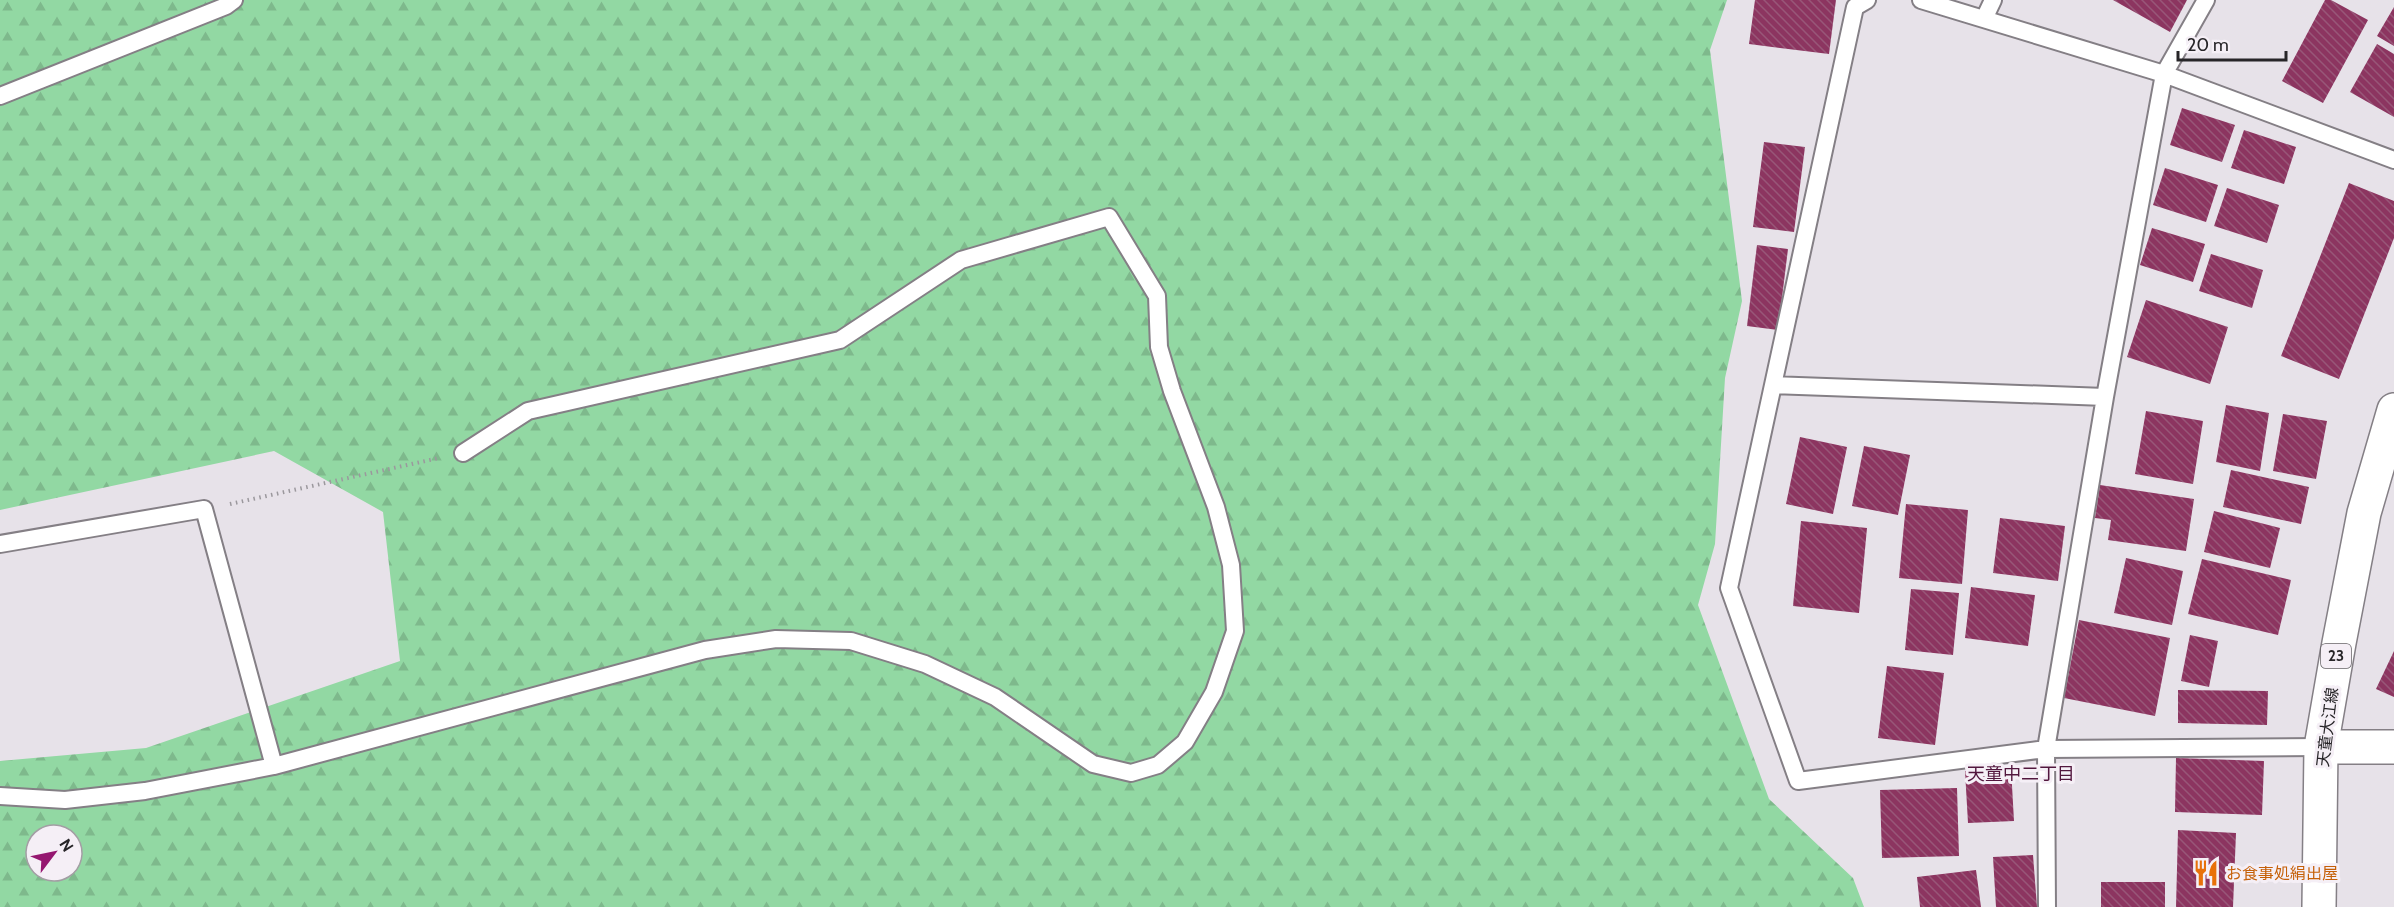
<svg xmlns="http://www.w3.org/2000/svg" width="2394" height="907" viewBox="0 0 2394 907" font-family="Cabin,'Noto Sans JP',sans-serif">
<defs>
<pattern id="forest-firs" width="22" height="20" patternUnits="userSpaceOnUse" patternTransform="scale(1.5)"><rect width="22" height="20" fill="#92d8a3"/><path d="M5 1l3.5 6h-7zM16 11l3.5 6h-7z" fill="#7eb98c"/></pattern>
<pattern id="building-back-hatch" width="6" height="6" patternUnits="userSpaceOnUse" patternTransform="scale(1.5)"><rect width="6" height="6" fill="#8c3560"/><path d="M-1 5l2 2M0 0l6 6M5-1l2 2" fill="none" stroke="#985778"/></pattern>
</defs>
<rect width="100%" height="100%" fill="#e7e2e9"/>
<path fill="url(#forest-firs)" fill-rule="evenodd" d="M0,0H1727L1710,50L1742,301L1725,378L1715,544L1698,605L1769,799L1853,878L1864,907H0V761L146,748L400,661L383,512L274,451L0,510ZM36,835H72V871H36Z"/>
<path fill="url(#building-back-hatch)" d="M1755,0H1836L1829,54L1749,44Z
M2113,0H2187L2170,32Z
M2325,0H2331L2368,20L2323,103L2282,81Z
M2394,7V46L2377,36Z
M2377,44L2394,54V117L2350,92Z
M2182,108L2235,125L2222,162L2170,145Z
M2244,130L2296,147L2284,184L2231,168Z
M1764,142L1805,147L1794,232L1753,227Z
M2165,168L2218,185L2206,222L2153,205Z
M2349,183L2394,201V238L2339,379L2281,356Z
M2227,188L2279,205L2267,243L2214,226Z
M2152,228L2205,244L2193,282L2140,265Z
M1757,245L1788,249L1778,330L1747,326Z
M2211,254L2263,270L2252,308L2199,291Z
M2146,300L2228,327L2210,384L2127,357Z
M2226,405L2269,413L2260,471L2216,462Z
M2146,411L2203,421L2193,484L2135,474Z
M2283,414L2327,421L2316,479L2273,471Z
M1800,437L1847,447L1833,514L1786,504Z
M1864,446L1910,455L1898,515L1852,506Z
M2231,470L2309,487L2301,524L2223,507Z
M2100,485L2194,499L2186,551L2108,540L2111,520L2095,518Z
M1906,504L1968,510L1962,584L1899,578Z
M2214,511L2280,528L2270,568L2204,552Z
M2000,518L2065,526L2058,581L1993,573Z
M1801,521L1867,528L1859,613L1793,606Z
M2126,558L2183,571L2172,625L2114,613Z
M2202,559L2291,580L2278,635L2188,614Z
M1971,587L2035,595L2028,646L1965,638Z
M1911,589L1959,593L1953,655L1905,650Z
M2079,620L2170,638L2155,716L2064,698Z
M2190,635L2218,641L2209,687L2181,681Z
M2394,651V697L2376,689Z
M1887,666L1944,673L1935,745L1878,738Z
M2178,690L2268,691L2267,725L2178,723Z
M2176,758L2264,761L2262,815L2175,812Z
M2011,768L2014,821L1968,823L1965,771Z
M1957,788L1959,856L1882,858L1880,790Z
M2178,830L2236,833L2233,907H2176Z
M2033,855L2037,907H1996L1993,857Z
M1976,870L1981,907H1920L1917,877Z
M2101,882H2165V907H2101Z"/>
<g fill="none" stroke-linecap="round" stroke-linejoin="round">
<g stroke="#847f85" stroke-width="20">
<path id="service" d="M1867,0L1855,7L1729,588L1798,781L2046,749L2321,747
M1921,0L2164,74L2394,160
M1984,19L1993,0
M0,96L226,6L234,0
M1774,385L2105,397
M0,544L204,509L274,766
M0,796L65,800L145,791L274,766L705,650L776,639L851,641L925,664L995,697L1093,764L1131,773L1158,765L1185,742L1214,692L1235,631L1231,565L1216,507L1172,391L1159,347L1157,296L1109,217L961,260L840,340L528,411L463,453
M2047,907L2046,749L2105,397L2164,74L2206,0"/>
</g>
<g stroke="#847f85" stroke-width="36">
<path id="minor" d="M2321,747H2394"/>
</g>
<g stroke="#847f85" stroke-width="36">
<path id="primary" d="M2319,907L2321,747L2339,643L2364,513L2394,410"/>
</g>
<path stroke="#9b989d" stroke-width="4" stroke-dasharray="1.5 4.5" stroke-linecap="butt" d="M230,504L439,458"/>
<use href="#service" stroke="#fff" stroke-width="16"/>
<use href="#minor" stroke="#fff" stroke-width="33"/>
<use href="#primary" stroke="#fff" stroke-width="33"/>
</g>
<defs>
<g id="restaurant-bare" transform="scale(2.07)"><path d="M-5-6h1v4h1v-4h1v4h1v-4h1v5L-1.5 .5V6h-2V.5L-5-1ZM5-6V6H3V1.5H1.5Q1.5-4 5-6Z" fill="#e8710a" stroke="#f5eff6" stroke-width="2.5" paint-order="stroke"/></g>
</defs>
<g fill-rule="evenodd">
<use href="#restaurant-bare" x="2206" y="873"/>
</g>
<g text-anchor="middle" stroke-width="6" stroke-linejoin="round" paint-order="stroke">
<rect fill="#f5eff6" stroke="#656266" stroke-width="1.5" x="2321" y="644" width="30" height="24" rx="4.5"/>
<g font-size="15" font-weight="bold" fill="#272528">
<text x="2336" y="661">23</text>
</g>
<g font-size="16" fill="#272528" stroke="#f5eff6">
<text transform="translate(2327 727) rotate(-83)" y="6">天童大江線</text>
</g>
<g font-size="16" fill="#c56008" stroke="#f5eff6" text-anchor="start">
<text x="2226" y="879">お食事処絹出屋</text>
</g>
<g font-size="18" fill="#52173e" stroke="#f5eff6">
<text x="2021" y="780">天童中二丁目</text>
</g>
</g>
<g transform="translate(54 853) rotate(58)"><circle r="28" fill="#f5eff6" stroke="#a39ea4" stroke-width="1.5"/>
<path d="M0-4.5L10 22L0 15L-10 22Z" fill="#951770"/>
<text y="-9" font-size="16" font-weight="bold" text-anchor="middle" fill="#272528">N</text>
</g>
<path d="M2178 51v9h108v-9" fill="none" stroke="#272528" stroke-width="3"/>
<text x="2187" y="51" font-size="18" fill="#272528" stroke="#f5eff6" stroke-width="4.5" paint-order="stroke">20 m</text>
</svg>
